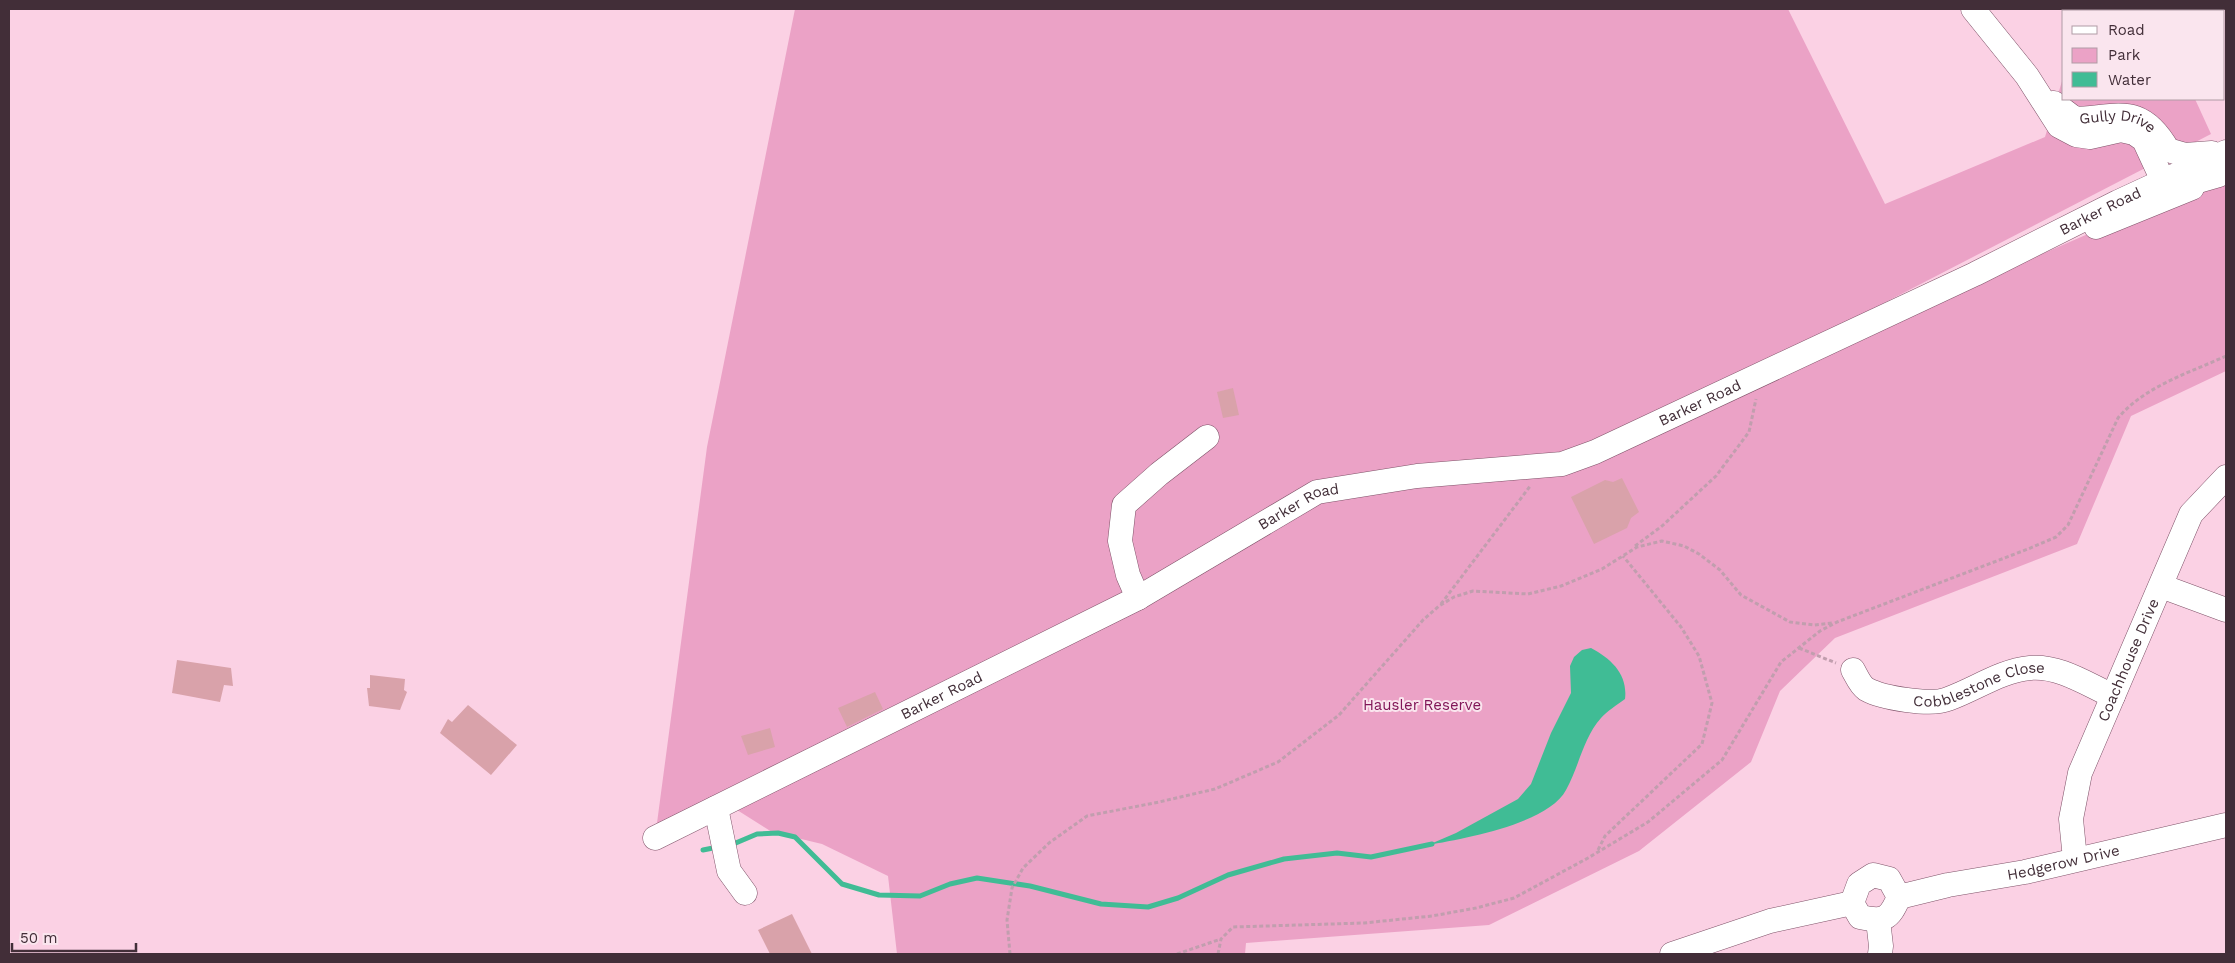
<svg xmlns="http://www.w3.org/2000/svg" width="2235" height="963" viewBox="0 0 2235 963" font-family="'Work Sans',sans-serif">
<rect width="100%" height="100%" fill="#fbd1e4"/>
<path fill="#eba2c6" d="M795,9H1788L1885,204L2045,137L2063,78L2064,99H2195L2211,134L1644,427L2180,194L2226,176V371L2131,416L2077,544L1835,638L1780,691L1751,762L1639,851L1489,925L1246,943L1245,954H897L888,876L822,844L772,832L726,803L655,838L707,447Z"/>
<path fill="#40bc95" d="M1591,648C1612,659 1628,675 1625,699C1617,705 1607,711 1601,718C1583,738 1579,767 1566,790C1548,824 1463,839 1428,845L1456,833L1518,799L1531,784L1551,733L1571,693L1570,666L1574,657L1582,650Z"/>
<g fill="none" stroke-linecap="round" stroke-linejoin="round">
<path stroke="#40bc95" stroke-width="5" d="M731,845L757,834L778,833L795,837L842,884L879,895L920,896L950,884L977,878L1030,886L1101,904L1148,907L1178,898L1228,875L1284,859L1337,853L1371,857L1432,844
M703,850L718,847"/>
</g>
<path fill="#d9a2aa" d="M1233,388L1239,415L1223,418L1217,392Z
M1622,478L1639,512L1631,518L1627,528L1594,544L1571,497L1605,480L1613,482Z
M177,660L231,668L233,686L224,685L220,702L172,693Z
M370,675L405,679L404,690L407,692L400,710L369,706L367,688H370Z
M875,692L883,709L847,727L838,708Z
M468,705L517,745L491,775L440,733L448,719L452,722Z
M770,728L775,747L748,755L741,736Z
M792,914L812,954H770L758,930Z"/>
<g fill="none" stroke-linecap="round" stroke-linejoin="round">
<g stroke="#7f5369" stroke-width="25">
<g id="minor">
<path d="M1973,9L2027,76L2059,126L2076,135L2090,137L2121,130L2134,133L2144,140L2163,181L2174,188L2219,175"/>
<path id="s1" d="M2054,103L2075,119C2119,117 2141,103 2168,150L2185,155L2212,153"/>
<path d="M2096,227L2192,188"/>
<path d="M2161,586L2226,610"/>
<path d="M1138,598L1128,575L1120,541L1124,505L1159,474L1207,437"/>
<path id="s2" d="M1853,670C1856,675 1860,685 1866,689C1882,698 1931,706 1948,699C1976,689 2000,671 2030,668C2059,665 2088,685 2113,696"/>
<path d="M716,808L729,871L745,893"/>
<path id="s3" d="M655,838L1138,598L1317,492L1417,476L1562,464L1595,452L1975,274L2118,202L2226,152"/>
<path id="s4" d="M2075,859L2071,819L2080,773L2191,514L2226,477"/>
<path d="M1873,875L1889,879L1899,897C1889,920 1884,922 1860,917L1852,903L1859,884Z"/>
<path id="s5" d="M1899,897L1948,885L2025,872L2226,825"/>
<path d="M1878,920L1881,946L1880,954"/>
<path d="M1672,954L1770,921L1852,903"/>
</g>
</g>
<path stroke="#c19eae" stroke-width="3" stroke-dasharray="4 2.5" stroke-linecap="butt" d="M1635,546L1662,526L1716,476L1749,432L1756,399
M1441,604L1531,485
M1799,648L1836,663
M1598,850L1605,836L1702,744L1712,703L1699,656L1681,627L1623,556
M1010,954L1007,920L1012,888L1023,868L1049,843L1087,816L1159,802L1215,789L1278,762L1339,715L1423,620L1439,606L1454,597L1473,591L1528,594L1561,586L1602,569L1637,547L1662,541L1684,546L1699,554L1720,570L1741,595L1790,622L1814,625L1832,623
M1177,954L1221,939
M1218,954L1221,939L1233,927L1364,923L1432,916L1476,908L1514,898L1588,858L1648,822L1722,760L1781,662L1820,631L1837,622L2028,549L2056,537L2068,525L2118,418C2145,386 2189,373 2226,356"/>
<use href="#minor" stroke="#fff" stroke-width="24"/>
</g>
<g text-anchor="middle" stroke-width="4" stroke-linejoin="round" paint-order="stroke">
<g font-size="15" fill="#422e38" stroke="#fae5ee">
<text dy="5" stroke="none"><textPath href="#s1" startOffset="70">Gully Drive</textPath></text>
<text dy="5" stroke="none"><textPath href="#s3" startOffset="1589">Barker Road</textPath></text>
<text dy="5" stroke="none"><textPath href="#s3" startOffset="1145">Barker Road</textPath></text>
<text dy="5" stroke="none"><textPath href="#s3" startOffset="725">Barker Road</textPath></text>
<text dy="5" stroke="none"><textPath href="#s4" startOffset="210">Coachhouse Drive</textPath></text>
<text dy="5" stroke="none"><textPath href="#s2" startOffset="141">Cobblestone Close</textPath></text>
<text dy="5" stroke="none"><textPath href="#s3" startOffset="320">Barker Road</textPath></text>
<text dy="5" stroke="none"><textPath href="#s5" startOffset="168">Hedgerow Drive</textPath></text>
</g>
<g font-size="15" fill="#811658" stroke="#fae5ee">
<text x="1422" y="710">Hausler Reserve</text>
</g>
</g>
<rect width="2235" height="963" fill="none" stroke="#422e38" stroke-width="20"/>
<rect x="2062" y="10" width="162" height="90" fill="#fae5ee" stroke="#b09ca5"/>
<rect x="2072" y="26" width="25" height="8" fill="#ffffff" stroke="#b09ca5"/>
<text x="2108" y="35" font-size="15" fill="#422e38">Road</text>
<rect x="2072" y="48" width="25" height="15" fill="#eba2c6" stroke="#b09ca5"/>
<text x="2108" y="60" font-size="15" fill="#422e38">Park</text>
<rect x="2072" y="72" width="25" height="15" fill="#40bc95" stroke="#b09ca5"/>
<text x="2108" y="85" font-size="15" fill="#422e38">Water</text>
<path d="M12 943v8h124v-8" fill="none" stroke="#422e38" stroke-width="2.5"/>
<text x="20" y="943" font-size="15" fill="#422e38" stroke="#fae5ee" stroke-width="4" paint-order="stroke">50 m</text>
</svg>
